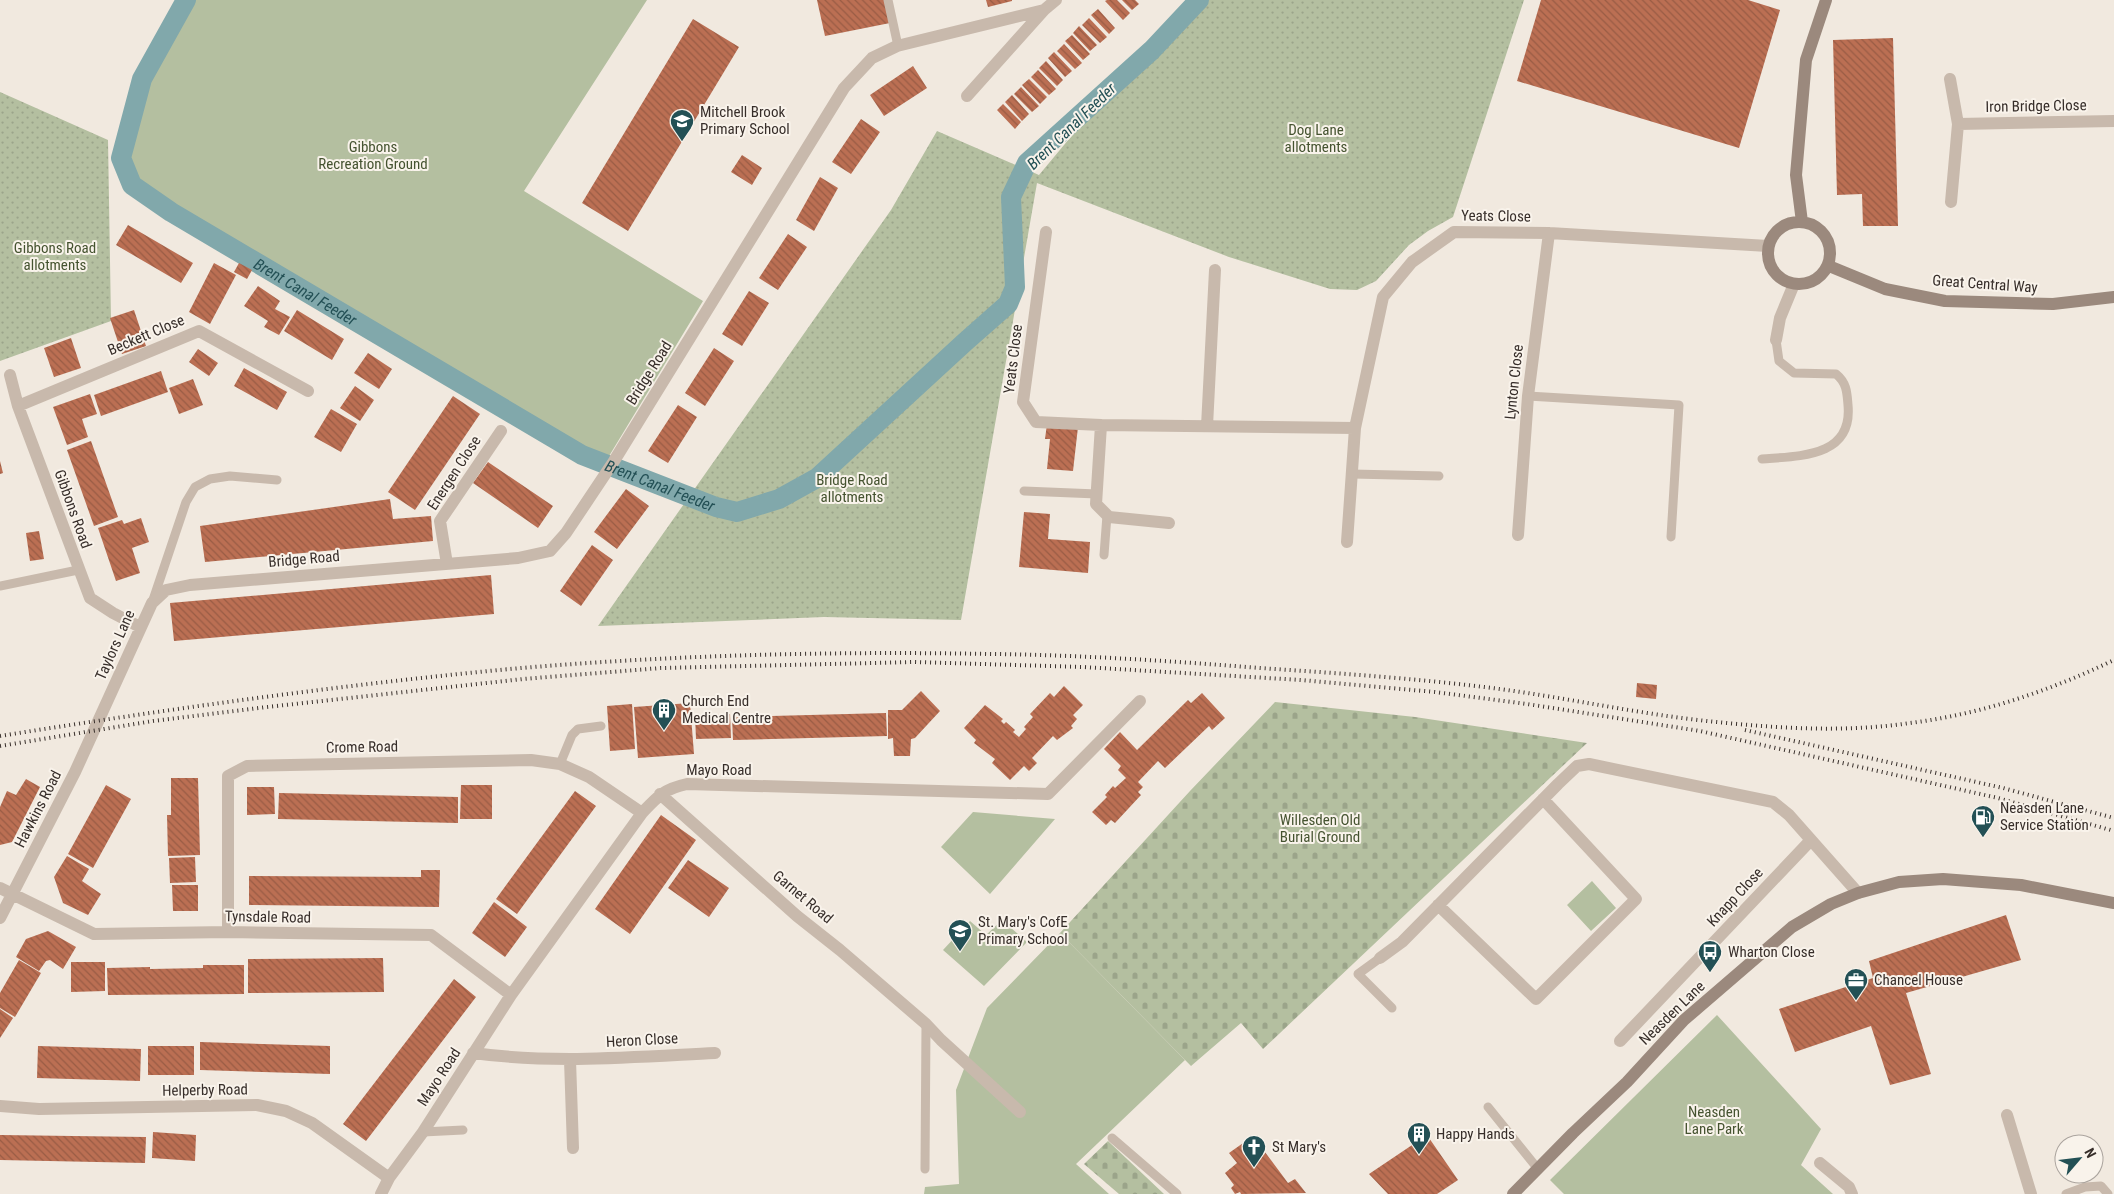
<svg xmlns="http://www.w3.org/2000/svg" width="2114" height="1194" viewBox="0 0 2114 1194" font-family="'Roboto Condensed',sans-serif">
<defs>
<pattern id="cemetery-stones" width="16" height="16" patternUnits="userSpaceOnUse" patternTransform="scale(1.25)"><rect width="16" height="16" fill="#b4bfa0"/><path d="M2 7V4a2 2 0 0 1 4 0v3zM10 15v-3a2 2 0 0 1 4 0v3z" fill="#9ba48a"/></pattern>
<pattern id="garden-dots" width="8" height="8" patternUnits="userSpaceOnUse" patternTransform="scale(1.25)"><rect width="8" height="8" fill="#b4bfa0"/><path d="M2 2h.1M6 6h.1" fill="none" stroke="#9ba48a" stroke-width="1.8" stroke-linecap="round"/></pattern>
<pattern id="building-back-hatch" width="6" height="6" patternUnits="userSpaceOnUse" patternTransform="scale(1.25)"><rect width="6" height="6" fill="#bb6f53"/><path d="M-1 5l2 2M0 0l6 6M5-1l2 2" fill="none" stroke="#995c45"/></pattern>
</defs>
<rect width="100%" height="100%" fill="#f1e9df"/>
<path fill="url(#cemetery-stones)" d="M1275,702L1415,717L1587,743L1263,1049L1241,1023L1191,1066L1060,933L1190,791Z
M1108,1141L1164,1194H1119L1084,1164Z"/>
<path fill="#b4bfa0" d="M192,0H647L524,191L703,301L603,466L576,458L126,189L128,152L147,80Z
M973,812L1055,819L990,894L941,847Z
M1592,881L1616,908L1591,931L1567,905Z
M1002,920L1027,942L984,986L943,950L970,921L986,935Z
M1060,933L1185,1060L1076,1164L1109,1194H924L925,1187L959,1184L956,1090L987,1008Z
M1717,1015L1821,1129L1801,1165L1833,1194H1564L1550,1180Z"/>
<path fill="url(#garden-dots)" d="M1207,0H1524L1453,217L1428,231L1409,245L1376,281L1357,290L1330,289L1229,257L1037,183L961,620L824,617L598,626L891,210L937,131L1039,175L1089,115L1145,64Z
M0,92L108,140L111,321L0,361Z"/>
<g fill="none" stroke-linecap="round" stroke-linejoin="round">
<path stroke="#81a8ab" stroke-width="20" id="s1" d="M186,0L142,79L121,158L132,185L171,212L582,455L716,507L737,512L779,499L817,478L965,342L1008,304L1015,287L1011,197L1027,163L1152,50L1199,0"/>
</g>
<path fill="url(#building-back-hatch)" d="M817,0H886L890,23L825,36Z
M986,0H1012V1L988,7Z
M1107,0H1117L1130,13L1123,20L1105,1Z
M1122,0H1135L1139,4L1132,10Z
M1541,0H1748L1780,10L1739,148L1517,81Z
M1098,9L1115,28L1109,34L1091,15Z
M1089,18L1107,37L1100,43L1082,25Z
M693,19L739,47L628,231L582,203Z
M1079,26L1097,45L1090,51L1073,33Z
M1072,35L1090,54L1083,60L1065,41Z
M1893,38L1898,226H1863L1862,194L1837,195L1833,40Z
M1064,44L1082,63L1075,69L1057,51Z
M1054,52L1072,71L1065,77L1048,58Z
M1046,61L1063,80L1057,86L1039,68Z
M913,66L927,88L884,116L870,95Z
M1038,70L1056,89L1049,95L1031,77Z
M1029,79L1047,97L1040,104L1022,85Z
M1021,87L1039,106L1032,112L1014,94Z
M1012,95L1029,114L1022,121L1005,102Z
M1003,104L1021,122L1015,129L997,110Z
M861,119L880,132L851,174L832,162Z
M742,155L762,168L752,185L731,172Z
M820,177L838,188L814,231L796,220Z
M128,225L193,263L181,283L116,245Z
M788,234L807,247L778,290L759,278Z
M214,263L236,275L210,324L189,312Z
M239,263L252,270L247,279L234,272Z
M258,286L280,301L275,309L290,317L279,335L264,327L268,321L244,306Z
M749,291L769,303L742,346L722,334Z
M134,310L146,346L122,354L110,318Z
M297,310L344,339L332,360L284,331Z
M71,338L81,368L54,377L44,348Z
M714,348L734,361L705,406L685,393Z
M198,349L218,363L209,376L189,362Z
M368,353L392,369L379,389L354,373Z
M244,368L287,392L277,410L234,386Z
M161,371L168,392L101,416L94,395Z
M193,379L203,405L179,414L169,388Z
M355,386L374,400L360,421L340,408Z
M90,394L97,414L82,419L88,437L67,445L53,407Z
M453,396L480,414L415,510L388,492Z
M678,405L697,417L668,463L648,451Z
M331,409L357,424L341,452L314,437Z
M1047,424L1078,427L1073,471L1047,469L1050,439H1045Z
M91,441L118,517L94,526L67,450Z
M0,461L3,473L0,474Z
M488,462L553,506L538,528L473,483Z
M626,489L649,506L617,549L594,532Z
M390,499L393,519L431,516L433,541L205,562L200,526Z
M1024,512L1050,514L1048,539L1090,542L1088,573L1019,567Z
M141,518L149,542L132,548L140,573L116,581L98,528L122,520L124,524Z
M39,531L44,559L30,561L26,533Z
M592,545L613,560L581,606L560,591Z
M491,575L494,614L174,641L170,603Z
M1637,683L1657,685L1656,699L1636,697Z
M1064,686L1083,705L1073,715L1077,719L1071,726L1073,728L1057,740L1053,736L1032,758L1037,763L1029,771L1024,766L1010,780L992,763L995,759L974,743L976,740L964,728L985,705L1003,719L1001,721L1004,724L1006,722L1015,730L1013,732L1019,737L1026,729L1024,727L1033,717L1030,714L1050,693L1054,697Z
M921,691L940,711L915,738L911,739L910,756H894L893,738L888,739V710H902Z
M1202,693L1225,718L1212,730L1209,726L1165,768L1158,761L1138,782L1143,787L1138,792L1141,795L1115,823L1111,820L1106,825L1092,812L1107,797L1105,795L1113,786L1115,788L1126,778L1118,770L1121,766L1104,749L1120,732L1137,750L1188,700L1191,703Z
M690,703L694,754L638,758L634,707Z
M632,704L635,749L610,751L607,706Z
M886,713L887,736L733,740L732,717Z
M730,714L731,738L696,739L695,715Z
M171,778H198L200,855L168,856L167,815H171Z
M26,779L40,787L12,842L0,845V807L7,791L16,795Z
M106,785L131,799L93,868L68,854Z
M461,785H492V819H460Z
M247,787H274L275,814L247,815Z
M575,791L596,806L517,914L496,899Z
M279,793L458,797V823L278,819Z
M661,815L696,840L630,934L595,909Z
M67,856L89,869L82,881L101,894L88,915L63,903L54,877Z
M195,857L196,882L170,883L169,858Z
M688,860L729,888L709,917L668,888Z
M421,870H440L439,907L249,905V876L421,877Z
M172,885H198V911H173Z
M494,902L527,927L505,957L472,933Z
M2006,915L2021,960L1906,993L1931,1074L1890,1085L1871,1026L1795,1052L1779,1009L1873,978L1869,961Z
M48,931L76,947L63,969L50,960L46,961L39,971L16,957L26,939Z
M383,958L384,992L248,993V959Z
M19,960L41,973L15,1017L0,1008V993Z
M71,962H105V991L71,992Z
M203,965H244V994L108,995L107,968L150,967V969L203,968Z
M454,979L476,997L366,1141L343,1124Z
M0,1009L13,1018L0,1038Z
M200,1042L330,1046V1074L200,1070Z
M38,1046L141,1049L140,1081L37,1078Z
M148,1046H194V1075H148Z
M153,1132L196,1135L195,1161L152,1158Z
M0,1135L146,1137L145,1163L0,1160Z
M1427,1135L1458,1180L1437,1194H1388L1369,1174Z
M1253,1136L1288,1183L1295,1179L1306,1193L1241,1194L1240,1192L1235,1194L1231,1188L1234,1185L1225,1173L1237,1163L1229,1153Z"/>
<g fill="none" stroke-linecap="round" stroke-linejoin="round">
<path stroke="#c8b9ac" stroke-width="9" d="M888,0L898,46
M1528,396L1679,405L1671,537
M1762,459C1798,456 1853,458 1848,405C1847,393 1847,383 1836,374L1794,373L1779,361L1776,340
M1352,474L1439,476
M1024,491L1097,494
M1104,555L1107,515
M0,586L78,570
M153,600L186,502L195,487L210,479L230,476L277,480
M560,764L572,735L578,729L601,726
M1380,958L1358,974L1392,1008
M1488,1107L1538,1169
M423,1132L463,1130
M1112,1138L1177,1194
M925,1169L926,1024
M2066,1194L2085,1187L2101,1186L2108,1194"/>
<path stroke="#c8b9ac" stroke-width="12" d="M1950,79L1958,124
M967,96L1044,10L1056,0
M1951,202L1958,124L2114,121
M1046,232L1023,402L1036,422L1101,425L1355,428L1383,297L1412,262L1454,232L1549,233L1768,246
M1776,340L1780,318L1794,284
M10,375L18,406L90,598L113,613L140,627
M18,406L199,331L308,391
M1101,425L1096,504L1109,517L1169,523
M1207,426L1215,270
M1518,535L1528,396L1549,233
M1347,542L1355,428
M447,564L440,521L501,431
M660,794L797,916L840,950L926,1024L941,1040L1020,1112
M0,888L94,934L228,932L431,935L511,995
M1438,905L1536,999L1636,899L1543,799
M0,918L75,772L152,603L166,590L190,585L518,558L550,551L566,533L614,461L844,88L872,58L897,46L1044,10
M228,932V776L247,766L531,760L560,764L589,777L642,813
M1380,958L1402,942L1558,784L1577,766L1589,764L1773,802L1789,815L1858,893
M1620,1041L1811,840
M473,1053C554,1064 635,1057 715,1053
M570,1060L573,1148
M0,1106L39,1109L257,1105L286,1111L312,1123L389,1178
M2007,1115L2031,1194
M1820,1163L1849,1187L1852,1194
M381,1194L389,1178L423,1132L511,995L642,813C658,796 664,789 687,784L1048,794L1140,701"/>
<path stroke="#9b897d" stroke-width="12" d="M1768 253a31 31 0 1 1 62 0a31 31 0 1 1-62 0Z
M1802,222L1796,175L1806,60L1826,0
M1829,266L1885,289L1945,301L2053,304L2114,297
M1513,1194L1573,1133L1627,1082L1684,1020L1792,927L1831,904L1858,893L1899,882L1943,879L2021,885L2114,903"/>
<path stroke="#372e2a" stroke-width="4" stroke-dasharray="1 4" stroke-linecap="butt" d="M1745,730L2003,788L2114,818
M0,736C169,709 339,685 510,669C671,655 831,651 992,654C1082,655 1171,661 1260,668C1335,673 1410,678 1484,687C1559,696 1632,713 1707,721C1774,728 1843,733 1910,723C1982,714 2049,691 2114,660
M0,746L153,721L267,707L523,679L661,668L915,662L1083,667L1301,680L1435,692L1527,704L1700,731L1998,798L2114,831"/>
</g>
<defs>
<g id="school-pin" transform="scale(1.25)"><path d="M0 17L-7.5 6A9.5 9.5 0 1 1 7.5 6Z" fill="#235055" stroke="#f9f3eb"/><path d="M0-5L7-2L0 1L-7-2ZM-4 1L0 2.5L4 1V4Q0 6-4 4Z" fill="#fff"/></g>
<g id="building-pin" transform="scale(1.25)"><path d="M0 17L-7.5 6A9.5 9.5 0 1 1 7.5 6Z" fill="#235055" stroke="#f9f3eb"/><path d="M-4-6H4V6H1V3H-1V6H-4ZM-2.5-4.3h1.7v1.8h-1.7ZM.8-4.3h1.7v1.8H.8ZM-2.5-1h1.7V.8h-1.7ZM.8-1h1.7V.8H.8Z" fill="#fff"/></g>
<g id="fuel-pin" transform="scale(1.25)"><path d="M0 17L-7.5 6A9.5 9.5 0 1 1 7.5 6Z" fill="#235055" stroke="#f9f3eb"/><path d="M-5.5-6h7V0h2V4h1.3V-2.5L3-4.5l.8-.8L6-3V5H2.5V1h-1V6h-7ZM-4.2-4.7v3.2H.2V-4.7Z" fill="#fff"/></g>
<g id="bus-pin" transform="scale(1.25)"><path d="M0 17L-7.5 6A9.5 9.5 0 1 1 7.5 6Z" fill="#235055" stroke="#f9f3eb"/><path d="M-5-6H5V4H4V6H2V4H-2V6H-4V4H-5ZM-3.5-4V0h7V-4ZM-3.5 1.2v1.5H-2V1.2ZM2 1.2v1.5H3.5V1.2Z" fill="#fff"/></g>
<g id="office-pin" transform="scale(1.25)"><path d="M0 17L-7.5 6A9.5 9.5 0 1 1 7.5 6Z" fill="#235055" stroke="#f9f3eb"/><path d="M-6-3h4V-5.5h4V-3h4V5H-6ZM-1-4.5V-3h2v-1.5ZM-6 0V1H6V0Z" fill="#fff"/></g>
<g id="church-pin" transform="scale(1.25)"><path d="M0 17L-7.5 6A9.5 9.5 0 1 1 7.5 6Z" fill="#235055" stroke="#f9f3eb"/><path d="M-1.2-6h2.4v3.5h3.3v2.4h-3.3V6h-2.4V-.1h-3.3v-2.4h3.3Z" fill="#fff"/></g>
</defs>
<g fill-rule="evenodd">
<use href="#school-pin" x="682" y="121"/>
<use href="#building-pin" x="664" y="710"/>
<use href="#fuel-pin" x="1983" y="817"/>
<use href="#school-pin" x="960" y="931"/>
<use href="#bus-pin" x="1710" y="952"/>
<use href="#office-pin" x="1856" y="980"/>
<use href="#building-pin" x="1419" y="1134"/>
<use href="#church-pin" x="1254" y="1147"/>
</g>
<g text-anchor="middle" stroke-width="4" stroke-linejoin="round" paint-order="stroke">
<g font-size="15" fill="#372e2a" stroke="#f9f3eb">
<text transform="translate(2036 106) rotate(-1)" y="5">Iron Bridge Close</text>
<text transform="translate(1496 216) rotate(1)" y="5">Yeats Close</text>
<text transform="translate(1985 284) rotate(4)" y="5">Great Central Way</text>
<text transform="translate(146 335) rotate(-23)" y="5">Beckett Close</text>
<text transform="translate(1013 359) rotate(-83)" y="5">Yeats Close</text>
<text transform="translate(649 373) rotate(-58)" y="5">Bridge Road</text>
<text transform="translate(1514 382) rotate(-84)" y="5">Lynton Close</text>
<text transform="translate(454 473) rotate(-57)" y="5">Energen Close</text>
<text transform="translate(73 509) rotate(70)" y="5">Gibbons Road</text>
<text transform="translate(304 559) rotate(-5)" y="5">Bridge Road</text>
<text transform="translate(115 645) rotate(-66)" y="5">Taylors Lane</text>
<text transform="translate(362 747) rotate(-1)" y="5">Crome Road</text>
<text x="719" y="775">Mayo Road</text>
<text transform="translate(38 809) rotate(-63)" y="5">Hawkins Road</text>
<text transform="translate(803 897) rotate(40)" y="5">Garnet Road</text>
<text transform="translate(1735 897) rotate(-47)" y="5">Knapp Close</text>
<text transform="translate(268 917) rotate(1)" y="5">Tynsdale Road</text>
<text transform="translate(1672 1013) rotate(-44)" y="5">Neasden Lane</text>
<text transform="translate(642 1040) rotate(-3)" y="5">Heron Close</text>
<text transform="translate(439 1077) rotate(-57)" y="5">Mayo Road</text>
<text transform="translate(205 1090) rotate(-1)" y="5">Helperby Road</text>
</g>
<g font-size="15" fill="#372e2a" stroke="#f9f3eb" text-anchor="start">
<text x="700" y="117">Mitchell Brook<tspan x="700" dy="17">Primary School</tspan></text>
<text x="682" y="706">Church End<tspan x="682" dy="17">Medical Centre</tspan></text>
<text x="2000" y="813">Neasden Lane<tspan x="2000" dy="17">Service Station</tspan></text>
<text x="978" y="927">St. Mary's CofE<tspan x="978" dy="17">Primary School</tspan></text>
<text x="1728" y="957">Wharton Close</text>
<text x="1874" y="985">Chancel House</text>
<text x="1436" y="1139">Happy Hands</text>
<text x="1272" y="1152">St Mary's</text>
</g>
<g font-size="15" fill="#455330" stroke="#f9f3eb">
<text x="1316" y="135">Dog Lane<tspan x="1316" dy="17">allotments</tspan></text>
<text x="373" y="152">Gibbons<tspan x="373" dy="17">Recreation Ground</tspan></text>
<text x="55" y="253">Gibbons Road<tspan x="55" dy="17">allotments</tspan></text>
<text x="852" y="485">Bridge Road<tspan x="852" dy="17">allotments</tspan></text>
<text x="1320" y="825">Willesden Old<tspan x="1320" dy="17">Burial Ground</tspan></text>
<text x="1714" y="1117">Neasden<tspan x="1714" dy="17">Lane Park</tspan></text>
</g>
<g font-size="16" font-style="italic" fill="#235055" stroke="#f9f3eb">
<text transform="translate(1071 126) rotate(-44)" y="6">Brent Canal Feeder</text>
<text dy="6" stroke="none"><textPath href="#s1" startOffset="405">Brent Canal Feeder</textPath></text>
<text dy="6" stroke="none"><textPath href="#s1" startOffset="810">Brent Canal Feeder</textPath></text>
</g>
</g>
<g transform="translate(2079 1159) rotate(62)"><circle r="24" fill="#f9f3eb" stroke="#aba49e"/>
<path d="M0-4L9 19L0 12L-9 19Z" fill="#235055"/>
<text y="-8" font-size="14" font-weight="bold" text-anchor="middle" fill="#372e2a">N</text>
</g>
</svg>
